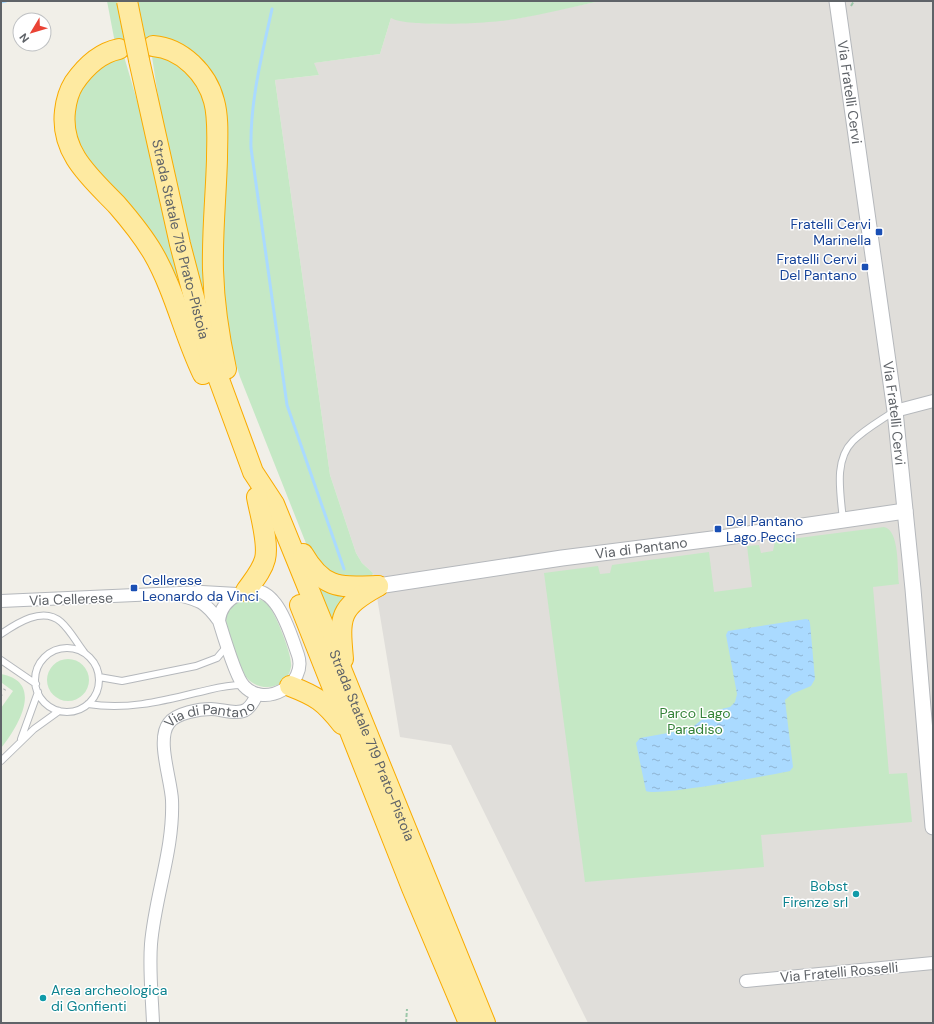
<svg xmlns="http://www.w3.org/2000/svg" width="934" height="1024" viewBox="0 0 934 1024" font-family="'DM Sans',sans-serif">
<defs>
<pattern id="water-ripples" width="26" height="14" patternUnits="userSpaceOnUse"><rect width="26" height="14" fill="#aadaff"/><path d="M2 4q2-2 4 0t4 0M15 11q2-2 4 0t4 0" fill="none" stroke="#8eb4d2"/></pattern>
</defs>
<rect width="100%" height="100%" fill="#f1efe8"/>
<path fill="#e0deda" d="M600,1H933V1023H588L451,745L400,737L373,573L362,563L356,553L330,475L275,80L319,75L313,63L380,54L391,18L432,24L515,19Z"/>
<path fill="#c5e8c5" d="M107,1H600C572,7 544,14 516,19C494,23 408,28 391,18L380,54L314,63L319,75L275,80L330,475L356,553L362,563L373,573L372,577L346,582L313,561L240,377L222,319L221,105L160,41L134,39L115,43Z
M151,50L181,62L207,98L210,309L199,291L164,136Z
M123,53L143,121L198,344L70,127L82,81Z
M884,527C900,530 897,570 899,584L873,587L889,774L907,773L912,822L761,835L764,867L585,882L544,573L598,566L600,574L610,573L612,565L709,552L714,592L752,587L747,546L759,545L761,553L773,551L775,541Z
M315,583L350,592L334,626Z
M253,597C259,599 265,601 269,606C276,615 293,656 291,667C287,690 259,693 246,677C232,651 206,601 253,597Z
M47 680a21 21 0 1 1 42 0a21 21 0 1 1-42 0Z
M1,674C45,682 18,727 1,748V708L13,691L2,683L1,684Z"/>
<path fill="url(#water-ripples)" d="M806,619L809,620L810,623L815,679L811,686L792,694L785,700L793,767L790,771C770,775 658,797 646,791L636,743L640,738L690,729L713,711L730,707L735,702L737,694L726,635L728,631Z"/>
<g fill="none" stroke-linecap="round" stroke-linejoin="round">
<path stroke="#aadaff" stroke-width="3" d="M1,2L6,1
M272,9C262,55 250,101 251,148L287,405L344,569"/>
<g stroke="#b5b8bc" stroke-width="8">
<path id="service" d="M843,521C841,495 833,461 853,441C865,429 880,421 893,412
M1,634C17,623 43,606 61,622C70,630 77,643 84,652
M35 680a32 32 0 1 1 64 0a32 32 0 1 1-64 0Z
M1,660L36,684
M99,677L122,681L196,666L217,658L227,646
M88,704C125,710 159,702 195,693C214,689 222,685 243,685
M21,739L38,692
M1,761L34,729L59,711"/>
</g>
<g stroke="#b5b8bc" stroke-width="14">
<g id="minor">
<path d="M895,411L933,401"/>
<path d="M174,594C198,600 204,600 219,621C223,634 236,678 244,686C265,709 308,684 298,655C289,630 275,574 237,595C226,601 220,609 219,621"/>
<path d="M1,601L202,592L237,594"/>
<path d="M746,981L933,963"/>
<path id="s1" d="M153,1023C152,997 149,970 151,944C155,896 174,849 172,800C171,779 156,739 169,723C176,713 200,709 211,709C222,709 238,716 247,709C252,705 255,699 257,694"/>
</g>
</g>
<g stroke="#b5b8bc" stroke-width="17">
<g id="tertiary">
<path id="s2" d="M837,1L895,411L913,589L933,827"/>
<path id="s3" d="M378,586L562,558L720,538L905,511"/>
</g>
</g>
<g stroke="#f9ab00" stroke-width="22">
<g id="trunk">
<path d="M153,46C182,48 207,74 214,101C219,119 217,140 217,159C216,196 212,233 213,270C214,304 219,337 226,369"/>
<path d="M119,49C99,53 85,67 74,83C69,91 66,102 65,111C60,153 91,178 117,205C130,220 143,236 153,253C175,291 184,335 203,374"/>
<path id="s4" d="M139,60L180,244L207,347L253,472L274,504L485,1023"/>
<path d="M303,554C324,590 340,587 378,586"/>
<path d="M246,591C253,581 262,571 265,559C269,543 260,514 257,497"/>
<path d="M300,605L412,888L469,1023"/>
<path d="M343,659C339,616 339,608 378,586"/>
<path d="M290,686C316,696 324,701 342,724"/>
</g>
</g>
<path stroke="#9cc7a9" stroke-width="2" stroke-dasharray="4 2" stroke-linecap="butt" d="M851,6L854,1
M406,1023L407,1009"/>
<use href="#service" stroke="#fff" stroke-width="6"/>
<use href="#minor" stroke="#fff" stroke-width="12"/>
<use href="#tertiary" stroke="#fff" stroke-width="15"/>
<use href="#trunk" stroke="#feeaa1" stroke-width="20"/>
<path stroke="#b6b7b8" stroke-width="3" stroke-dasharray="1 5" stroke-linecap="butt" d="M1,695L5,689"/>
<g stroke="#f9ab00" stroke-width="22" stroke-linecap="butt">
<path id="trunk-bridge" d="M127,1L139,60"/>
</g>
<use href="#trunk-bridge" stroke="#feeaa1" stroke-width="20"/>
</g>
<g fill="#1a4fb4" stroke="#fff" stroke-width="1.5">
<rect x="875" y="228" width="8" height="8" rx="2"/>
<rect x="861" y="263" width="8" height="8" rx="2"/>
<rect x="714" y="525" width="8" height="8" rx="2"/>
<rect x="130" y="584" width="8" height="8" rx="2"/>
</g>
<g fill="#0f9aa8" stroke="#fff" stroke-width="1.5">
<circle cx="856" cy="894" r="4"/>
<circle cx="43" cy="998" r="4"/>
</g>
<g text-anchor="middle" stroke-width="3" stroke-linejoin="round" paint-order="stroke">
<g font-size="14" fill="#5f6368" stroke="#fff">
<text dy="5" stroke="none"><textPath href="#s2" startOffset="92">Via Fratelli Cervi</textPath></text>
<text dy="5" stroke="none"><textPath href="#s4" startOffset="184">Strada Statale 719 Prato-Pistoia</textPath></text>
<text dy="5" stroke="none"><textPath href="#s2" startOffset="416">Via Fratelli Cervi</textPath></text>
<text dy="5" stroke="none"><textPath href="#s3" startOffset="266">Via di Pantano</textPath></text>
<text transform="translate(71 599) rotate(-2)" y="5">Via Cellerese</text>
<text dy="5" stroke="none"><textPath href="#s1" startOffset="347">Via di Pantano</textPath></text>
<text dy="5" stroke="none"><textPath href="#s4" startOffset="727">Strada Statale 719 Prato-Pistoia</textPath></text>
<text transform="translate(839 972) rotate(-5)" y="5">Via Fratelli Rosselli</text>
</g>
<g font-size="14" fill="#164399" stroke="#fff" text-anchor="end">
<text x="871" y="229">Fratelli Cervi<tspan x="871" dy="16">Marinella</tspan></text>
<text x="857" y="264">Fratelli Cervi<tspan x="857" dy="16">Del Pantano</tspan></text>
<text x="726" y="526" text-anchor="start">Del Pantano<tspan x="726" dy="16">Lago Pecci</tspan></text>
<text x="142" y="585" text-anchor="start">Cellerese<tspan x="142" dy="16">Leonardo da Vinci</tspan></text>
</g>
<g font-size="14" fill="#348238" stroke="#fff">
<text x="695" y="718">Parco Lago<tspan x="695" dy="16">Paradiso</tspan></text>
</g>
<g font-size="14" fill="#0d838f" stroke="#fff" text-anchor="end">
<text x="848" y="891">Bobst<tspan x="848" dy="16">Firenze srl</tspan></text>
<text x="51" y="995" text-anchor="start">Area archeologica<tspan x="51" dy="16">di Gonfienti</tspan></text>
</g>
</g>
<rect width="934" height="1024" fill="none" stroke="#5f6368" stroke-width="4"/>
<g transform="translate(32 32) rotate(232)"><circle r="19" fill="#ffffff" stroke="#bfc1c3"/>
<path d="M0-3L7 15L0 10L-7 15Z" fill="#ea4335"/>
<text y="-6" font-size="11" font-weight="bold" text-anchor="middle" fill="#5f6368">N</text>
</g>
</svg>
